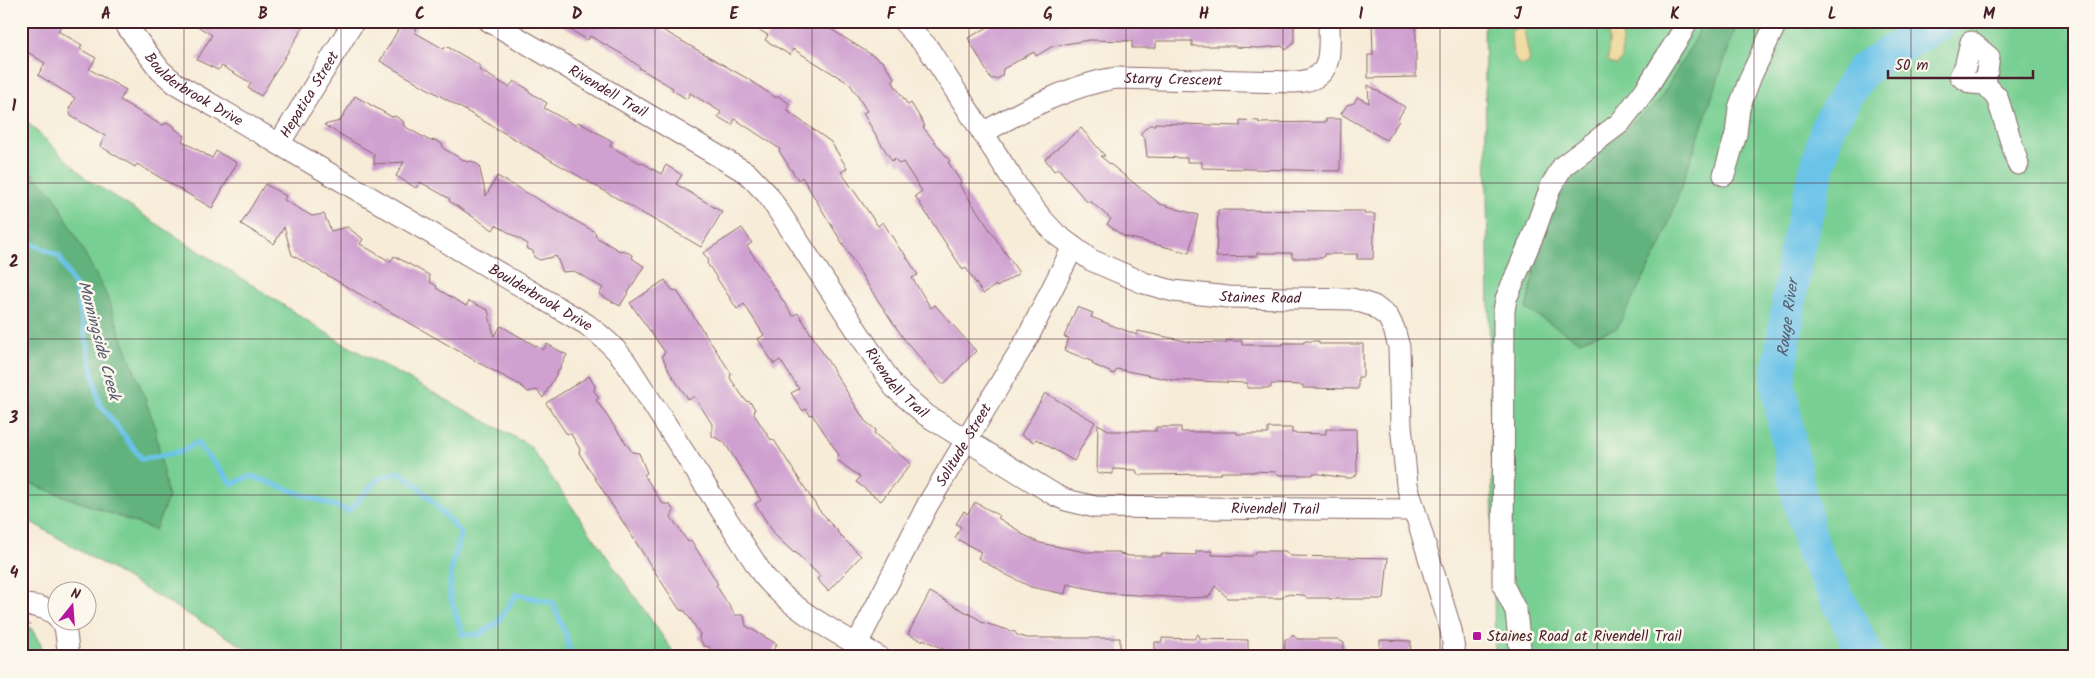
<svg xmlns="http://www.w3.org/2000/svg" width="2095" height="678" viewBox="0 0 2095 678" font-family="Kalam,sans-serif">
<rect width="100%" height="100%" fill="#fbf7ec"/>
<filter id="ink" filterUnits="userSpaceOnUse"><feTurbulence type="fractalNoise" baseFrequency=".02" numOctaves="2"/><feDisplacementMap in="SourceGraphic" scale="10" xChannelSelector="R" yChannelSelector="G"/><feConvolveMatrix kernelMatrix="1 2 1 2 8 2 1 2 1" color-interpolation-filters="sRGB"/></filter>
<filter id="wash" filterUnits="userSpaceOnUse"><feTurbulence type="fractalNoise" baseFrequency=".0096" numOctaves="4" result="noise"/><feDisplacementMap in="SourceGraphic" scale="20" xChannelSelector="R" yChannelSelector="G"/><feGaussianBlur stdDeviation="1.12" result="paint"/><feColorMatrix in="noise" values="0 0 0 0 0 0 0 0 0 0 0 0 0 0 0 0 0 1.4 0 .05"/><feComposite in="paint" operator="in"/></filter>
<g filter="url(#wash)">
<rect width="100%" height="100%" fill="#f7ecd8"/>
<path fill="#78cf93" stroke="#61775f" d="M1484,21H2074V657H1495Z
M21,116L87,179L339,341L529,445L677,657H261L21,516V480L155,530L55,197L21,161Z
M21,628H31L41,645V657H21Z"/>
<path fill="#62b27d" stroke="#566854" d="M1702,21H1738L1662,243L1617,328L1579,341L1526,309L1551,200L1611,140L1659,101L1697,36Z
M21,161L55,197L106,294L154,423L168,498L155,530L21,480Z"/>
<path fill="#eeda9e" stroke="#9c7c64" d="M1607,21H1622V58L1617,65L1612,64L1608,61L1609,40Z
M1519,27L1524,30L1529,56V62C1512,74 1510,41 1512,30Z"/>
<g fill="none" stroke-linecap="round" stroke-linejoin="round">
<path stroke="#6ac3e8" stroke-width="5.5" d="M21,239L59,256L76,289L99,403L142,459L183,451L196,442L232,484L251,476L349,511L378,479L399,472L418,486L461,533L451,570L450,595L462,634L479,635L498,622L516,594L553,603L566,635L571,657"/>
<path stroke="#6ac3e8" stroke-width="35" id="s1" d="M1867,657L1813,550L1796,482L1778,383L1795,257L1828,126L1862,70L1942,21"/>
</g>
<g id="blocks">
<path fill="#cfa0d0" d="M21,21H64L58,31L82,45L80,49L96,58L89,69L126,90L120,100L161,125L168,123L175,127V129L185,136L182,141L212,158L216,151L237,163L212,208L137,164L135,167L100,146L105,136L71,116L69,109L75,98L38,75L45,63L21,48Z
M189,21H307L261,96L248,88L251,83L222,66L218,70L197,60L212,35Z
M403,21L417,28L414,32L444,49L446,46L476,63L481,67L479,70L509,87L514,81L528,89V91L547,103L544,108L575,125L578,122L612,141L610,146L640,163L641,162L661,174L666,165L682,175L676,184L722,212L701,247L380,61Z
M555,21H647L748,79L776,98L778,96L790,104L787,108L790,113L831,142L847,168L841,172L878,226L883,222L901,251L902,250L918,275L912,278L931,308L935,305L976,351L943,385L904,339L869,287L802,177L798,180L779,151L780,149L735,119L732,125L718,117L721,112L690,93L687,99L672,90L673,88L639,68L640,67L622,54L590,36L588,40Z
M743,21H818L883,62L895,79L892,81L908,105L911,103L925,126L923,127L950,161L948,162L961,182L959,184L1019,273L997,287L996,285L983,294L966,268L963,270L915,196L922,191L903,162L899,164L895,158L892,161L880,142L863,113L867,111L850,84L793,49L790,55L765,40L768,35Z
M999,21H1294V43L1286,50L1282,46L1259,48L1235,47V46H1192V41H1156V48H1132V41L1089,40L1053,46L1036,56L1034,52L1003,69L1002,76L997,79H991L968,38Z
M1372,21H1416V77L1368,78V55H1373Z
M1368,85L1405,107L1398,119L1399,121L1386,140L1341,114L1347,105L1354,103L1357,97L1369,103Z
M355,96L392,117L395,116L403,121L404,126L430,141L435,140L442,144L444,149L467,162L471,161L479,165L486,196L497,176L595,232L596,237L620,251L624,250L632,255L633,259L644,266L620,306L599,294L603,288L574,271L563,272L556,256L540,260L534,257L533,251L526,248L528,244L496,225L493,230L449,201L450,199L420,182L416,188L396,176L404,162L374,164V154L324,125L340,121Z
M1326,119H1341L1340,171L1202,168V162H1187V158L1147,157L1145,139L1140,134L1149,125H1155V123L1240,126V120L1259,121V123L1326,122Z
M1081,128L1105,156H1100L1160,204L1198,215L1189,253L1123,236L1107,224L1111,219L1090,201L1088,203L1058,168L1054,171L1045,159Z
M265,184L286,196L284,200L312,216L324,214L331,231L347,227L363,239L360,244L391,262L394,256L429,275L430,282L437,286L436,288L466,306L469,301L488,310L494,336L501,326L543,350L547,344L567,355L543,398L537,390L528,392L520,385L481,364L292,255L284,227L274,244L241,224Z
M1218,210L1338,211H1364V214H1375L1373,259H1357V254H1324V257L1321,258H1292V253H1257V256L1216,257Z
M742,228L752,243L747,246L793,316L798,313L865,421L876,430L874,433L911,464L881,501L856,482L860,477L836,459L839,455L812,414L810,415L806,409L803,411L791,393L799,389L780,360L774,364L758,339L764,335L744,304L737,309L707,263L708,259L703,253Z
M665,280L672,290L677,291L692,314L731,373L730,378L746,401L750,402L755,409L754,414L770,439L774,440L819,510L827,518V520L838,531L837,532L861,556L828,591L817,579L820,576L795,552L794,553L776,536L755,504L761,500L724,442L712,436V424L694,396L689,400L670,373L662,356L665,352L630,303Z
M1077,307L1093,313L1091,317L1137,335L1138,331L1190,342L1226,343V341H1242V345H1283V343H1304V341H1319V344H1363V377H1358V389L1303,388V385L1271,384V388H1247V383L1172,380L1117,369L1114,374L1092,364L1093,362L1064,350L1069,338L1064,337Z
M589,376L595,386L594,391L599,398L596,400L632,452L639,453L647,473L644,475L663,504H669L674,511L671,517L688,542L691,540L718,584L716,585L735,615H744L746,626L777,644L769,657H715L709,647L704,646L699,638L700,634L685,611L680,610L651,566L579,453L580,449L571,434L566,433L546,403Z
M1045,393L1095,422L1074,461L1036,439L1034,442L1021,435Z
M1098,424L1110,431H1156V427H1181V432H1237V434H1268V428H1292V433L1326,434V429H1356L1357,475L1351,478H1346L1313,473V475H1279L1276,472L1254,471V472H1221V474L1138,475L1136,470L1113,469V474L1097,473Z
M975,502L1000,516L998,518L1021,532L1020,533L1040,543L1085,552H1120V554L1129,556H1161V554L1196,555V551H1212V555L1252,556L1257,551H1285L1291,556L1388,558L1384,599H1329V598H1306L1303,595L1285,594L1282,598H1228L1215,586L1209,597L1184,598L1105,593V592L1067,584L1065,594L1031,587L1005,574L978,558L981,552L955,538L961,527L956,524L964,511L968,514Z
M930,592L980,620L981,622L1015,632L1017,635L1027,638H1120V657H959L923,639L922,641L908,634Z
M1198,634L1201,639L1248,640V657H1155V642H1162V638L1194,639Z
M1293,634L1297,639H1337L1344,643L1343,657H1284L1285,639H1289Z
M1380,640L1411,641L1410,657H1380Z"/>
</g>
</g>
<g filter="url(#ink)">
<use href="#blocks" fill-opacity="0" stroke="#876768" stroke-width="1"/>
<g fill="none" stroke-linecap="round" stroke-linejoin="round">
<g stroke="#876768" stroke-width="23">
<g id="minor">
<path id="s2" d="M123,21L160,70L175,83L586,324C601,335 614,346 625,361L763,575C793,612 838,633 879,657"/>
<path id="s3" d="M489,21L747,173L768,195L894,387L926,415L1055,495L1066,500L1095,507L1413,510"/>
<path id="s4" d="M903,21L928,48L1019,189L1042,219L1057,235L1091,260L1144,283L1173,291L1228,297L1352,299L1374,306L1388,317L1394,329L1399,347L1401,425L1407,485L1451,630L1455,657"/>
<path d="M1985,84L1971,83L1960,76L1965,67L1971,42L1989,57L1985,84L1997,97L2018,164"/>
<path id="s5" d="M983,133C1018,112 1076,83 1117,78L1294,82C1335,81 1329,53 1329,21"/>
<path id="s6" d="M279,144L354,21"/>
<path d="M1724,175L1736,134L1739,108L1751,76L1777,21"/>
<path d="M21,605C35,605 48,607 58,617"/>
<path d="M60,620L65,626L69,657"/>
<path id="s7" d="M857,644L928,504L1027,339L1073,247"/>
<path d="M1521,657L1516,611L1503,585L1504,311L1506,299L1534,233L1551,186L1563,166L1620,123L1646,89L1682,32L1687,21"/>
</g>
</g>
<path stroke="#876768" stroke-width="3" stroke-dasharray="4 4" stroke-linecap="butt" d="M21,638L30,624"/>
<use href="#minor" stroke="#fff" stroke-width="21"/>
</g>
</g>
<path fill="none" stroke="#4a1f2b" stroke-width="1" stroke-opacity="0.55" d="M184,21V657M341,21V657M498,21V657M655,21V657M812,21V657M969,21V657M1126,21V657M1283,21V657M1440,21V657M1597,21V657M1754,21V657M1911,21V657M21,183H2074M21,339H2074M21,495H2074"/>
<rect fill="#b5179e" stroke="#fbf7ec" stroke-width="2" x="1472" y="631" width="10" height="10" rx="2.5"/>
<g text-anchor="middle" stroke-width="5" stroke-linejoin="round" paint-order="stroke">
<g font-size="15" fill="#4a1f2b" stroke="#fbf7ec">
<text dy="5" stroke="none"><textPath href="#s5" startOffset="202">Starry Crescent</textPath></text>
<text dy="5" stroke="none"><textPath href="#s2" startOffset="100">Boulderbrook Drive</textPath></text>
<text dy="5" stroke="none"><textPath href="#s3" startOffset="138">Rivendell Trail</textPath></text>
<text dy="5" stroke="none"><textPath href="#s6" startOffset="58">Hepatica Street</textPath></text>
<text dy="5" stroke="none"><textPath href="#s4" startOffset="482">Staines Road</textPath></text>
<text dy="5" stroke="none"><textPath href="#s2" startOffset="505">Boulderbrook Drive</textPath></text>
<text dy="5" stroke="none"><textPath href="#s3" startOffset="558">Rivendell Trail</textPath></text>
<text dy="5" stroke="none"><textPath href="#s7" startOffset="226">Solitude Street</textPath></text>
<text dy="5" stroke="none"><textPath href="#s3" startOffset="976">Rivendell Trail</textPath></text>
</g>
<g font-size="15" fill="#4a1f2b" stroke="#fbf7ec" text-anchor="start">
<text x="1487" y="641">Staines Road at Rivendell Trail</text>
</g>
<g font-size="16" font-style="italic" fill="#55586d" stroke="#fbf7ec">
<text dy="6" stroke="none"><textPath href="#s1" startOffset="356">Rouge River</textPath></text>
<text transform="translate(100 340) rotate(75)" y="6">Morningside Creek</text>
</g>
</g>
<rect width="2095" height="678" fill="none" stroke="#fbf7ec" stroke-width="55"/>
<g transform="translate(72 606) rotate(17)"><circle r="24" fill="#fbf7ec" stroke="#b4a19f"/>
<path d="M0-4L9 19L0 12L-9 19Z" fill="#b5179e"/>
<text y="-8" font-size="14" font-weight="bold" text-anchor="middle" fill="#4a1f2b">N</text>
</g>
<path d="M1888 70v8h145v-8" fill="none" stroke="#4a1f2b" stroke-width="2.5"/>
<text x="1895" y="70" font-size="15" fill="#4a1f2b" stroke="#fbf7ec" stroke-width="4" paint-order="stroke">50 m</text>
<rect x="28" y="28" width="2040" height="622" fill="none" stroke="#4a1f2b" stroke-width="2"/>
<g font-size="16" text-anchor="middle" font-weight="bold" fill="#4a1f2b">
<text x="106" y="19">A</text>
<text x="263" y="19">B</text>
<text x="420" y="19">C</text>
<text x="577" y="19">D</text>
<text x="734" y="19">E</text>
<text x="891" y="19">F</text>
<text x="1048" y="19">G</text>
<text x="1204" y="19">H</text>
<text x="1361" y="19">I</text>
<text x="1518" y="19">J</text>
<text x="1675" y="19">K</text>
<text x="1832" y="19">L</text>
<text x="1989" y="19">M</text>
<text x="14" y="111">1</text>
<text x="14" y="267">2</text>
<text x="14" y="423">3</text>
<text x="14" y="578">4</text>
</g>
</svg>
